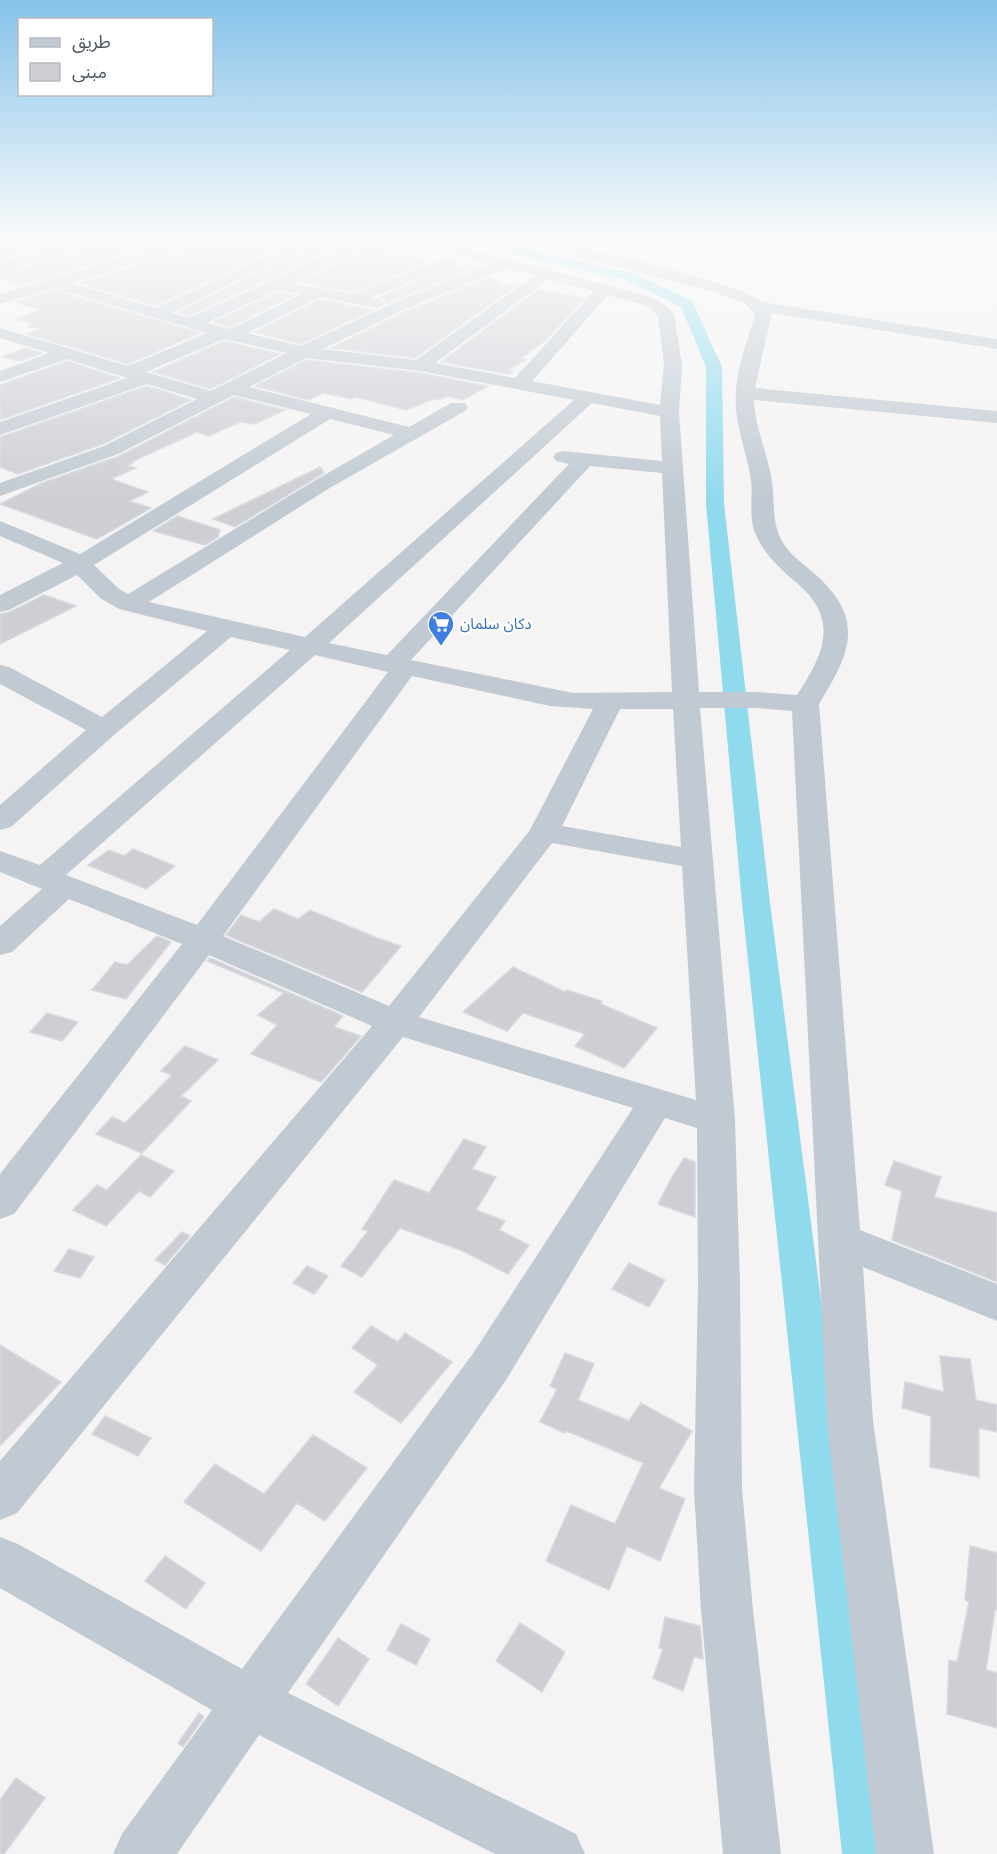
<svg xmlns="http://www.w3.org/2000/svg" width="997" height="1854" viewBox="0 0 997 1854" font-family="'PT Sans','Noto Sans Arabic',sans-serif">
<rect width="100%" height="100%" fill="#f5f3f3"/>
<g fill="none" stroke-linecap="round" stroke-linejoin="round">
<path fill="#90daee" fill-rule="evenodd" d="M458,239H481L635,274L692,301L722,367L724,504L770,903L892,1854H842L742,903L706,504V367L681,307L626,280L464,243Z"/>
</g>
<path fill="#cdcfd5" stroke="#d7d9de" stroke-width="1.5" d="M0,239H72L0,261Z
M105,239H138L160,244L21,285L0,278V275L102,244Z
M213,239H298L155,306L79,283L206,244Z
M325,240L346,243L189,316L177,312Z
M370,246L388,249L382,252L431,261L353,292L299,282Z
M455,265L473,268L386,304L384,299L379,297Z
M488,278L500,280L495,283L516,286L415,358L331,348L404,312Z
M54,290L200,333L128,364L27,334L40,329L27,326L34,324L15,319L41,310L17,302Z
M538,290L585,298L545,341L520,359L526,360L508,370L513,372L508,374L441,362Z
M278,292L294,295L230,327L213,322Z
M320,299L373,310L301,344L254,332Z
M224,341L280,354L211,389L153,372Z
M25,348L42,353L20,361L2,357Z
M306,360L420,373L488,386L463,400L448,396L438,400L434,399L406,410L356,397L351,399L324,393L308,400L255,386Z
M67,361L120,378L0,420V385Z
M147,386L191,400L103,444L18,474L0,467V437Z
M234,397L285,410L255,424L240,422L209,436L197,432L131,462L133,463L128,466L136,468L111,479L148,492L129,501L151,508L97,539L0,504L42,483L119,456Z
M320,467L324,473L235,527L213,519Z
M177,516L220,530L218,537L205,545L153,531Z
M44,595L76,606L0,644V614L10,612Z
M133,849L175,866L146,889L88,865L109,850L124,856Z
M274,909L298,919L310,910L377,938L401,946L362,992L226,935L241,915L259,922Z
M157,936L171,942L126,999L92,990L115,962L127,965Z
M210,958L343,1016L334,1027L361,1036L321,1082L251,1054L277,1025L258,1015L284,993L207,961Z
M513,967L565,992L567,990L602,1001L601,1004L657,1028L624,1068L575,1046L585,1034L523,1013L507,1031L463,1012Z
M47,1013L78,1022L62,1041L30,1032Z
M185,1046L218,1060L181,1096L191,1101L142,1153L96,1134L112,1117L125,1123L172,1075L161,1071Z
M464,1139L486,1147L472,1169L496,1177L476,1210L505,1221L499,1230L529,1245L508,1274L463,1251L400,1228L362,1277L341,1266L368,1231L362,1229L394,1180L429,1193Z
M141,1155L174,1171L150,1197L139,1191L106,1226L73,1210L97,1185L107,1190Z
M684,1158L695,1162V1217L658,1204L671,1179Z
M894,1161L941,1177L934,1197L997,1213V1282L892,1240L902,1191L885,1185Z
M182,1232L190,1236L165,1265L155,1260Z
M69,1249L94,1257L80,1278L54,1271Z
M629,1263L665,1280L649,1307L612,1289Z
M307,1266L328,1276L314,1294L293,1283Z
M371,1326L398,1342L405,1333L452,1362L401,1423L354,1392L378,1365L352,1348Z
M0,1345L61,1382L0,1446Z
M565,1353L594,1364L578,1400L629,1421L641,1403L692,1431L659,1488L685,1499L660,1561L627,1546L609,1590L546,1561L571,1505L615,1524L643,1463L567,1431L565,1433L540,1422L557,1389L550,1386Z
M940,1356L970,1359L976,1400L997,1405V1432L979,1428V1477L930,1467L931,1416L902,1408L905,1382L944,1392Z
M105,1416L151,1438L138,1456L92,1434Z
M313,1435L367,1468L325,1521L297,1503L261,1551L184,1502L215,1464L264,1494Z
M970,1546L997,1553V1610H995L986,1670L997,1673V1728L947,1714L949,1660L957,1662L969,1602L965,1600Z
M165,1556L205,1583L186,1609L145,1581Z
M665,1617L700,1626L703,1659L694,1657L683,1691L653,1678L663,1649L659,1648Z
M520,1623L565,1652L542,1692L496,1661Z
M401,1624L430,1639L416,1665L387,1650Z
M338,1638L369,1659L338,1706L306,1684Z
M199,1713L204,1717L183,1747L178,1743Z
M16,1778L45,1798L4,1854H0V1800Z"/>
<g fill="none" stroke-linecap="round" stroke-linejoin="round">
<path fill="#c1cad2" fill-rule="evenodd" d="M80,239H103L101,242L0,273V263Z
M184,239H207L205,242L71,283L155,308L304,239H323L171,313L189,318L361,239H380L292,283L353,294L442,259H452L455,262L452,265L372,297L382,300L384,303L382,306L376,308L320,297L247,333L301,346L391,304L490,264L409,242L407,239H432L647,296L659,300L674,314L682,365L679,412L699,692H757L797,695C824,654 840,620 797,583C779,568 762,552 754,530C749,513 753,496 751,480C748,459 740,438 737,417C731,382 745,348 755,315L745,303L714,292L524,242L522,239H547C582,248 745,284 762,302L997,339V349L772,313L755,388L997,411V423L754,400C755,426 766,450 771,476C776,499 770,521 783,543C791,556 805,565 816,575C866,620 850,654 819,704L860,1230L997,1284V1321L863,1267L873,1421L934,1854H876L827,1421L792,711L757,708H700L735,1120L740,1285L742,1489L753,1610L781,1854H723L701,1610L694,1489L698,1285L697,1128L665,1118L506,1380L288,1693L576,1834L585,1854H495L259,1735L177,1854H113L122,1834L212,1710L0,1588V1537L18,1544L242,1669L474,1352L633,1108L403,1037L17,1513L0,1520V1461L372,1026L209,955L14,1214L0,1219V1174L182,944L69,899L12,952L0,955V926L42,889L0,872V851L40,865L290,650L231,637L114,735L11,827L0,830V805L86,730L0,684V665L9,667L102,717L207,631L119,609L100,598L77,575L9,610L0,612V595L63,563L0,536V521L80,554L311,414L234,395L118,454L0,496V483L104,446L197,399L147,384L0,435V422L127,378L67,359L0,382V371L49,353L0,338V328L128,366L207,333L54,288L0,304V294ZM507,268L534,276L416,360L323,349L403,310ZM549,279L594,291L515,378L435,363ZM278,290L301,294L230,329L206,323ZM608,295L647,306L658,316L664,365L660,405L532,381ZM224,339L287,353L211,391L146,372ZM306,358L420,371L574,400L305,637L149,602L328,489L465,411L468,407L465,403H451L409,427L249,387ZM592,403L660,416L662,461L563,451L556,453L553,457L556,461L569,464L387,655L329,643ZM330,419L394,435L314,481L128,594L118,588L94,565ZM590,466L662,473L672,692L573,693L411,660ZM315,655L388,672L197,925L66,875ZM412,676L550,706L593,709L530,830L389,1006L223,936ZM620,709H673L681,847L562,826ZM552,843L682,866L696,1100L419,1017Z"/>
</g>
<linearGradient id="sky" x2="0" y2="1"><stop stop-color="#85c3ea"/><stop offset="0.48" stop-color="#fafafa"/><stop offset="1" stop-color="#fafafa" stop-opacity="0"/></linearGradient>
<rect width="997" height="499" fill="url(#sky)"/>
<defs>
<g id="supermarket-pin" transform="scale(1.35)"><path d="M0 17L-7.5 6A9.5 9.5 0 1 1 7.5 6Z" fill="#3f7fe0" stroke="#fff"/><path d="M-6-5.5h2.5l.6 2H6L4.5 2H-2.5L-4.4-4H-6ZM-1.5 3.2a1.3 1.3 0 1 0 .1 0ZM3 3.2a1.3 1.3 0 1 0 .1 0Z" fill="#fff"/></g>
</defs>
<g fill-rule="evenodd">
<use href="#supermarket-pin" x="441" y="624"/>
</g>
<g text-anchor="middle" stroke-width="5" stroke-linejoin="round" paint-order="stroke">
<g font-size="15" fill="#366cbe" stroke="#fff" text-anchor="start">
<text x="460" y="629">دكان سلمان</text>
</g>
</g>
<rect x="18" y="18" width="195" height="78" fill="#ffffff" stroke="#b7bbc0" stroke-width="1.5"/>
<rect x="30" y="38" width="30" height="9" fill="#c1cad2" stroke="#b7bbc0" stroke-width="1.5"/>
<text x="72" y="48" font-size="18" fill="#4a5661">طريق</text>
<rect x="30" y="63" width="30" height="18" fill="#cdcfd5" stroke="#b7bbc0" stroke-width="1.5"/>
<text x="72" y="78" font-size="18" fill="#4a5661">مبنى</text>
</svg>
